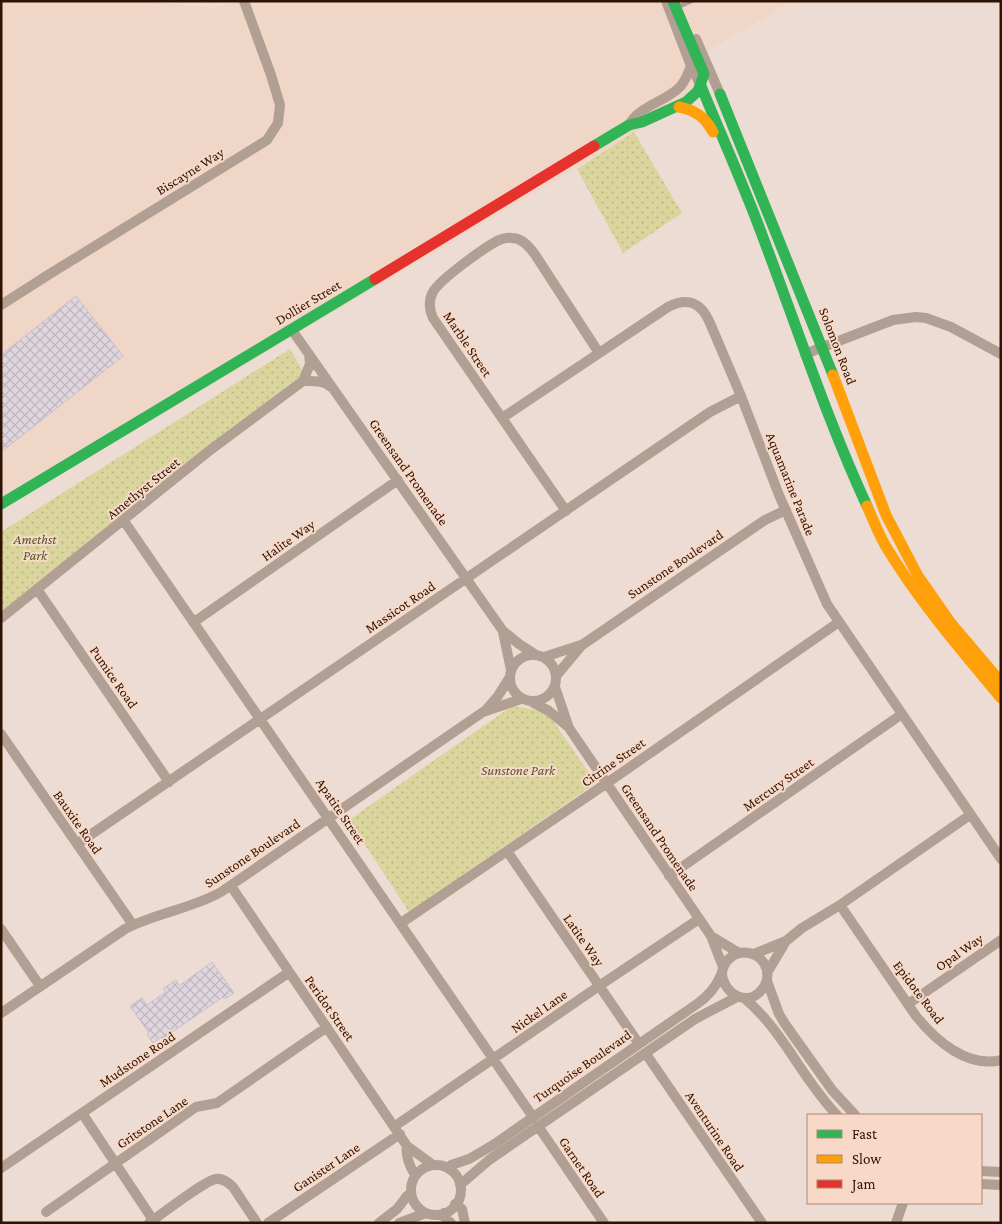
<svg xmlns="http://www.w3.org/2000/svg" width="1002" height="1224" viewBox="0 0 1002 1224" font-family="'Crimson Pro',serif">
<defs>
<pattern id="park-dots" width="8" height="8" patternUnits="userSpaceOnUse" patternTransform="scale(1.25)"><rect width="8" height="8" fill="#dad59d"/><path d="M2 2h.1M6 6h.1" fill="none" stroke="#bbb686" stroke-width="1.8" stroke-linecap="round"/></pattern>
<pattern id="building-cross-hatch" width="8" height="8" patternUnits="userSpaceOnUse" patternTransform="scale(1.25)"><rect width="8" height="8" fill="#e0d6df"/><path d="M0 0l8 8M0 8l8-8" fill="none" stroke="#c0b7be"/></pattern>
</defs>
<rect width="100%" height="100%" fill="#eddcd3"/>
<path fill="#f0d6c7" d="M1,1H139L215,8L244,1H793L707,51L687,102L1,510Z"/>
<path fill="url(#park-dots)" d="M634,132L682,213L623,253L577,169Z
M290,349L304,373L1,614V532Z
M512,706L547,712L596,783L409,912L349,820Z"/>
<path fill="url(#building-cross-hatch)" stroke="#cabfca" d="M76,296L123,356L1,452V355Z
M212,962L234,993L225,999L223,997L162,1039L161,1037L153,1043L147,1034L149,1033L130,1006L142,998L147,1005L166,992L163,989L176,980L179,986Z"/>
<g fill="none" stroke-linecap="round" stroke-linejoin="round">
<path stroke="#b29f93" stroke-width="5" d="M682,5L691,1"/>
<path stroke="#b29f93" stroke-width="10" d="M666,1L691,66L701,86
M696,39L720,94
M629,125C639,106 665,102 680,87C685,81 688,74 691,66
M1,305L48,275L267,140L278,123L280,105L271,75L244,1
M292,330L503,631L519,644L536,655
M309,354L310,364L303,381C313,381 323,380 331,387
M805,354L893,320L916,317L926,318L951,327L1001,354
M502,418L668,307C688,297 701,302 710,323L741,396L779,495L827,604L1001,859
M566,511L433,318C429,309 428,301 433,292C439,280 484,248 497,241C501,239 507,237 512,238C522,238 528,246 534,253L599,353
M124,521L533,1117
M37,589L169,782
M1,618L209,451L303,381
M194,622L398,480
M503,632L511,670
M510 678a23 23 0 1 1 46 0a23 23 0 1 1-46 0Z
M544,657L581,645
M556,676L582,645L765,520L786,510
M555,687L569,728L711,936L723,967
M532,702L549,711L567,726
M486,710L498,696L510,677
M1,734L133,925
M77,844L710,412L741,396
M507,851L639,1044
M669,876L902,714
M231,886L407,1146L433,1165
M840,905L916,1016C936,1041 967,1068 1001,1060
M401,923L607,783L839,622
M1,929L40,986
M711,936L739,953
M754,954L786,941L802,928L840,905L970,815
M767,973L786,941
M767,981L779,1014L785,1024L832,1090L855,1115
M744,998C783,1030 802,1079 837,1115
M908,1004L1001,940
M1,1013L125,929C155,913 191,909 221,892L483,712L521,699
M646,1054L762,1223
M82,1113L153,1220
M395,1126L599,986L699,919
M538,1126L604,1223
M407,1146C405,1154 410,1169 416,1175
M411 1190a25 25 0 1 1 50 0a25 25 0 1 1-50 0Z
M1,1168L288,973
M449,1169L451,1165L469,1159L493,1145L697,1004C707,997 716,987 721,975C723,970 723,965 727,961C739,946 762,952 767,970C768,976 767,983 763,988C749,1008 724,995 722,974
M981,1171L1001,1172
M981,1184L1001,1185
M460,1185L489,1160L695,1019L737,997
M455,1204L462,1209L465,1223
M46,1212L196,1107L217,1103L327,1027
M444,1213V1217L451,1223
M149,1223C162,1214 204,1181 216,1179C223,1178 228,1182 233,1187L257,1223
M268,1223L400,1134
M379,1223L397,1209L407,1196L411,1194
M399,1223L426,1213
M896,1223L903,1203"/>
<path stroke="#30b455" stroke-width="11" d="M701,86C719,130 739,175 756,219C793,315 824,413 867,506
M720,94L833,375
M594,146L629,125L642,122L686,102L698,91L704,74L673,1
M1,504L375,279"/>
<path stroke="#ff9f0a" stroke-width="11" d="M679,107C695,110 705,117 713,132
M833,375L886,515L918,576L950,622L1001,682
M867,506C873,519 878,533 885,545C918,600 960,649 1001,698"/>
<path stroke="#e5322d" stroke-width="11" d="M375,279L594,146"/>
</g>
<g text-anchor="middle" stroke-width="4" stroke-linejoin="round" paint-order="stroke">
<g font-size="14" fill="#2e1302" stroke="#f8d9c8">
<text transform="translate(190 171) rotate(-32)" y="5">Biscayne Way</text>
<text transform="translate(308 302) rotate(-31)" y="5">Dollier Street</text>
<text transform="translate(468 344) rotate(56)" y="5">Marble Street</text>
<text transform="translate(838 346) rotate(69)" y="5">Solomon Road</text>
<text transform="translate(409 472) rotate(55)" y="5">Greensand Promenade</text>
<text transform="translate(791 484) rotate(68)" y="5">Aquamarine Parade</text>
<text transform="translate(143 488) rotate(-39)" y="5">Amethyst Street</text>
<text transform="translate(288 540) rotate(-35)" y="5">Halite Way</text>
<text transform="translate(675 564) rotate(-34)" y="5">Sunstone Boulevard</text>
<text transform="translate(400 607) rotate(-34)" y="5">Massicot Road</text>
<text transform="translate(114 677) rotate(55)" y="5">Pumice Road</text>
<text transform="translate(613 762) rotate(-35)" y="5">Citrine Street</text>
<text transform="translate(778 784) rotate(-35)" y="5">Mercury Street</text>
<text transform="translate(341 811) rotate(56)" y="5">Apatite Street</text>
<text transform="translate(78 822) rotate(55)" y="5">Bauxite Road</text>
<text transform="translate(660 837) rotate(56)" y="5">Greensand Promenade</text>
<text transform="translate(252 853) rotate(-34)" y="5">Sunstone Boulevard</text>
<text transform="translate(584 940) rotate(55)" y="5">Latite Way</text>
<text transform="translate(959 952) rotate(-35)" y="5">Opal Way</text>
<text transform="translate(919 992) rotate(53)" y="5">Epidote Road</text>
<text transform="translate(330 1008) rotate(55)" y="5">Peridot Street</text>
<text transform="translate(539 1011) rotate(-35)" y="5">Nickel Lane</text>
<text transform="translate(137 1059) rotate(-34)" y="5">Mudstone Road</text>
<text transform="translate(582 1066) rotate(-35)" y="5">Turquoise Boulevard</text>
<text transform="translate(152 1122) rotate(-34)" y="5">Gritstone Lane</text>
<text transform="translate(715 1131) rotate(56)" y="5">Aventurine Road</text>
<text transform="translate(326 1167) rotate(-34)" y="5">Ganister Lane</text>
<text transform="translate(582 1167) rotate(56)" y="5">Garnet Road</text>
</g>
<g font-size="14" font-style="italic" fill="#535528" stroke="#f8d9c8">
<text x="35" y="544">Amethst<tspan x="35" dy="16">Park</tspan></text>
<text x="518" y="775">Sunstone Park</text>
</g>
</g>
<rect width="1002" height="1224" fill="none" stroke="#2e1302" stroke-width="5"/>
<rect x="807" y="1114" width="175" height="90" fill="#f8d9c8" stroke="#a78a79"/>
<rect x="817" y="1130" width="25" height="8" fill="#30b455" stroke="#a78a79"/>
<text x="852" y="1139" font-size="15" fill="#2e1302">Fast</text>
<rect x="817" y="1155" width="25" height="8" fill="#ff9f0a" stroke="#a78a79"/>
<text x="852" y="1164" font-size="15" fill="#2e1302">Slow</text>
<rect x="817" y="1180" width="25" height="8" fill="#e5322d" stroke="#a78a79"/>
<text x="852" y="1189" font-size="15" fill="#2e1302">Jam</text>
</svg>
